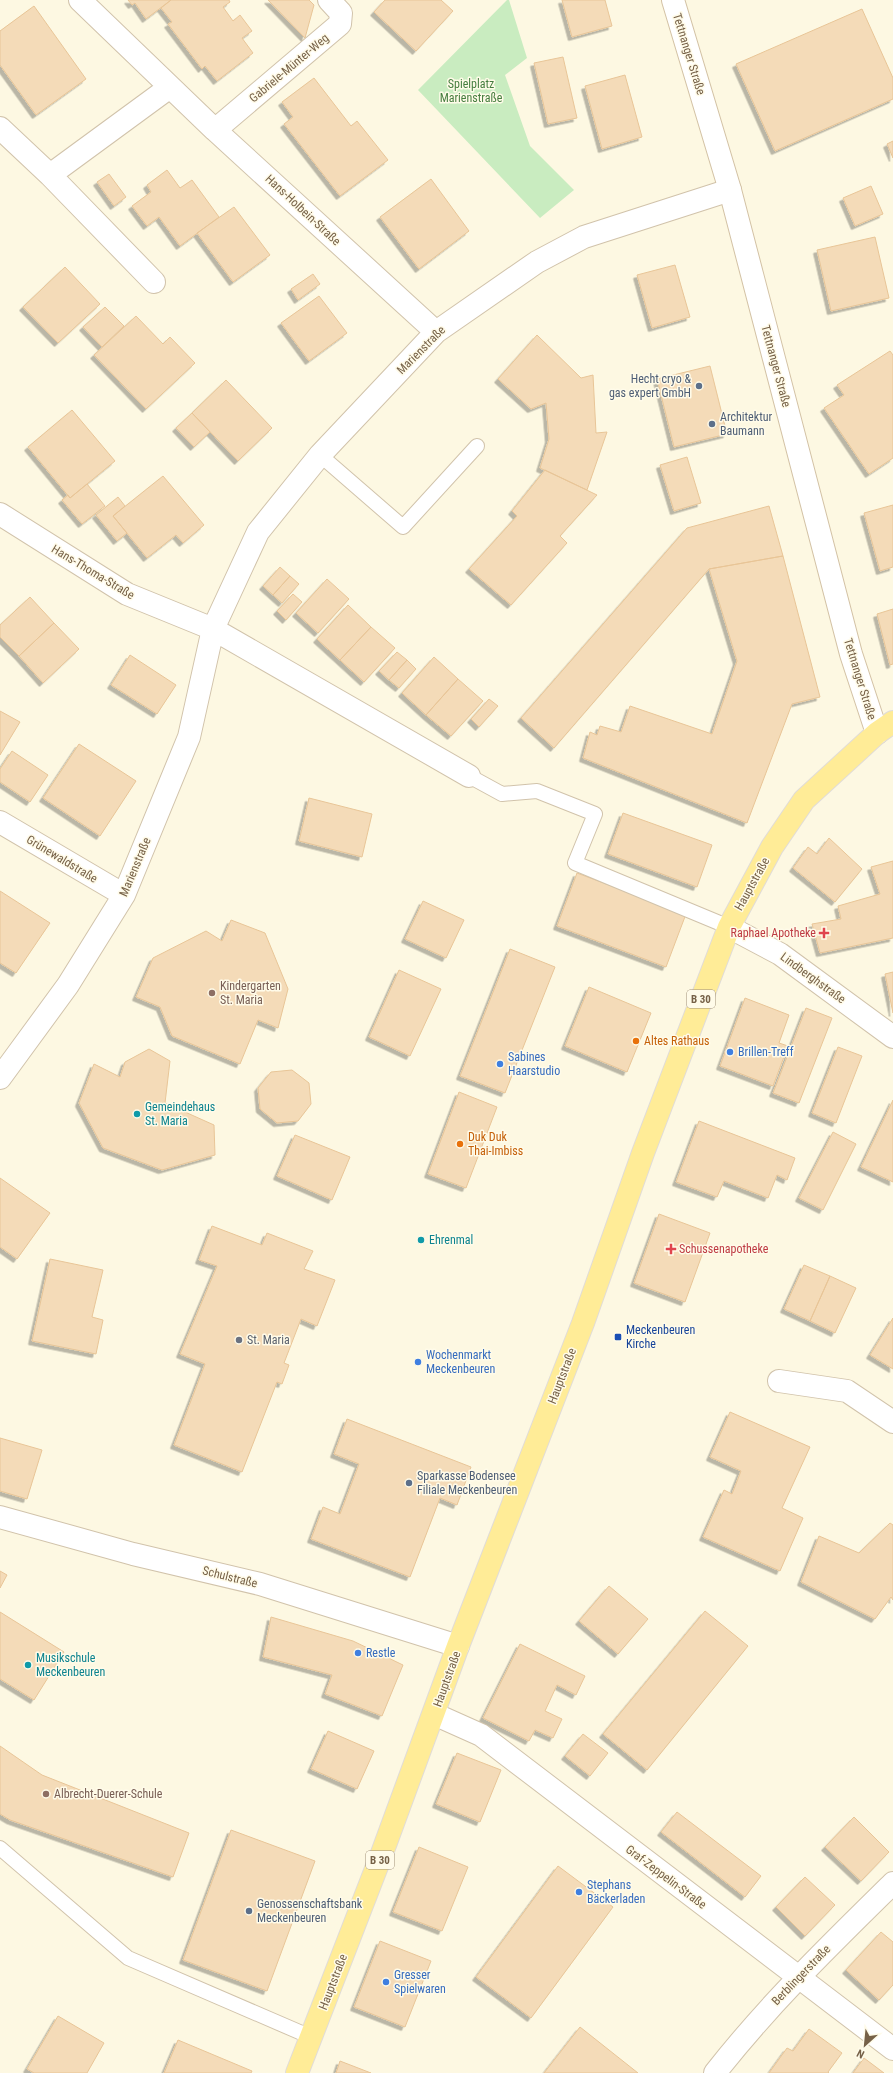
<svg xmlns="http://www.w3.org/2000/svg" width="893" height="2073" viewBox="0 0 893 2073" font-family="'Roboto Condensed',sans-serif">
<defs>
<filter id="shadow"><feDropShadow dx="-3.5" dy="3.5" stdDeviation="0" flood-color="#0004"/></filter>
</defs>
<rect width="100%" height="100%" fill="#fdf8e2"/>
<path fill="#c9ecc0" d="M507,0H509L527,58L505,75L530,146L574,190L540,218L418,90Z"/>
<path fill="#f4dbb8" stroke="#e8c597" filter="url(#shadow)" d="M128,0H171L146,19L135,3L132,5Z
M171,0H229L230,2L223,7L233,21L240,15L252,31L242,38L253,53L217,81L205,66L202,69L168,24L172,22L161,8Z
M268,0H309L314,5L305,38Z
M385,0H441L453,11L416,51L374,12Z
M562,0H605L612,26L572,37Z
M34,6L86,79L36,115L0,65V31Z
M862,9L893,78V99L775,151L736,64Z
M563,57L577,118L548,124L534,63Z
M625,75L642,137L602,149L585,86Z
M314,78L351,126L357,121L388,160L340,196L284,124L293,117L282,102Z
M893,141V158L887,144Z
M167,170L180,188L192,180L219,217L180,246L159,217L147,226L132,206L151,192L147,185Z
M109,174L126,197L114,206L97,182Z
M431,179L469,231L419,269L380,217Z
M871,186L883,214L855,226L843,198Z
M234,207L270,255L233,282L197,233Z
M875,237L889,298L831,311L817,250Z
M675,265L690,317L652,328L637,275Z
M65,267L100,304L58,343L23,307Z
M313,274L320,284L298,300L291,289Z
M319,296L347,333L309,361L281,323Z
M105,307L124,326L102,347L83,327Z
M136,316L163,344L170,337L195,363L146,409L94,355Z
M537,335L581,378L593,375L596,433L607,432L587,490L540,468L549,439L546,403L531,409L498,379Z
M890,351L893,355V458L869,474L824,408L844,395L837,385Z
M710,366L727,434L674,447L657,379Z
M226,380L272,428L238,461L192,413Z
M72,410L115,461L70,498L28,447Z
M192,413L210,432L194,447L176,428Z
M687,457L701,503L674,511L660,465Z
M545,470L597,495L560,536L567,543L511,605L469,569L517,516L512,511Z
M163,476L204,525L183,543L176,535L147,558L113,516Z
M87,484L105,506L82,524L62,500L68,495L70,498Z
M118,497L125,506L113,516L127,533L117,541L96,515Z
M893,505V567L880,571L864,513Z
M769,506L783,556L709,569L554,748L521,718L687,528Z
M783,556L820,697L792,704L747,823L583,758L590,732L597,735L600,726L621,732L630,706L712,734L737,661L709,569Z
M280,567L290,576L273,595L263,586Z
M290,576L299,584L282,603L273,595Z
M327,579L349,599L318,633L296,613Z
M293,594L302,602L286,620L277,611Z
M30,597L54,623L19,656L0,637V625Z
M348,605L371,627L340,660L317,639Z
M893,609V664L890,665L877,614Z
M54,623L79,649L43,683L19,656Z
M371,627L395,648L364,682L340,660Z
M397,652L407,660L389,680L379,671Z
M130,655L176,685L157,714L111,685Z
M434,657L458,679L426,715L402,693Z
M407,660L416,669L399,688L389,680Z
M458,679L483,701L451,736L426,715Z
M489,699L498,706L479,727L471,719Z
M0,711L20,722L0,755Z
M79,744L136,781L100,836L43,798Z
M12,751L48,775L30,802L0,782V769Z
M309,798L372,814L362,857L299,841Z
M623,813L712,845L697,887L608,854Z
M829,838L862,869L835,902L793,868L808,847L817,854Z
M893,861V938L820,953L812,924L841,919L838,906L880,894L871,867Z
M577,873L686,914L666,967L557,926Z
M0,891L50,923L16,973L0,963Z
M423,901L464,920L446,958L405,939Z
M231,920L265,933L288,989L278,1028L258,1020L240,1064L172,1036L160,1007L136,997L153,958L206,931L222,941Z
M510,949L555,967L505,1093L460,1076Z
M399,970L441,989L410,1056L369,1037Z
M893,972V1013L885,974Z
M589,987L651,1013L627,1072L565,1046Z
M745,998L789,1015L779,1043L788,1046L773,1086L720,1066Z
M806,1008L832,1018L799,1103L773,1093Z
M838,1047L862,1056L836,1123L812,1113Z
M149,1049L170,1061L165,1103L214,1125L215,1155L162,1170L103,1148L79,1103L94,1064L120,1077L125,1062Z
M292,1070L309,1083L311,1104L298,1121L277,1123L260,1109L258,1088L271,1072Z
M459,1092L497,1107L466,1188L428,1174Z
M893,1100V1182L861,1167Z
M699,1121L795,1158L787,1180L777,1175L768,1198L724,1181L717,1197L676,1182Z
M833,1132L856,1144L823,1210L799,1198Z
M295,1135L350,1157L332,1200L277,1176Z
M0,1178L50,1213L17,1259L0,1247Z
M659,1214L710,1233L685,1302L634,1283Z
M212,1226L262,1245L267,1233L313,1251L304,1269L335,1280L317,1326L301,1319L284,1363L289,1365L282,1384L277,1382L242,1472L174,1445L205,1364L180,1354L217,1266L199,1260Z
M50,1259L103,1270L92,1317L103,1320L96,1354L32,1341Z
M804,1265L830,1276L810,1321L784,1309Z
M830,1276L856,1288L835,1333L810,1321Z
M893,1318V1369L870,1355Z
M730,1412L810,1447L782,1508L803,1518L780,1571L703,1537L724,1490L732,1494L741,1471L710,1457Z
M347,1419L471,1467L457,1505L440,1498L410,1577L311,1539L323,1507L340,1514L359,1464L334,1454Z
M0,1438L42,1450L27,1499L0,1491Z
M890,1523L893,1525V1600L891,1597L875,1619L801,1582L819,1536L859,1553Z
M0,1571L7,1575L0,1588Z
M609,1586L648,1619L618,1654L579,1621Z
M705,1611L748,1646L647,1770L603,1734Z
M0,1612L64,1652L34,1700L0,1679Z
M271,1617L353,1641L403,1665L382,1716L325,1694L332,1675L263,1657Z
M520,1644L585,1676L576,1695L557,1685L545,1711L562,1719L553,1738L535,1730L529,1741L483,1718Z
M328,1731L374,1751L357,1789L311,1769Z
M583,1734L608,1753L590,1776L565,1756Z
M0,1746L42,1775L189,1833L173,1877L10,1820L0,1814Z
M457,1753L501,1770L480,1822L436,1804Z
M677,1812L761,1876L745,1897L661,1832Z
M854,1817L889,1852L861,1881L825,1847Z
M231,1830L315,1861L267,1991L183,1960Z
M419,1847L468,1867L442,1931L393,1912Z
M558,1866L613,1907L531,2018L476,1977Z
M805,1877L835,1905L805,1936L776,1907Z
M881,1932L893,1942V1985L879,2000L846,1970Z
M380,1941L431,1961L405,2027L354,2007Z
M58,2016L104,2043L87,2073H34L27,2069Z
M580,2027L638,2073H544Z
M809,2029L842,2053L828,2072L829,2073H769L787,2048L793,2051Z
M178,2040L252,2071L251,2073H164Z
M864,2058L884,2073H853Z
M340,2061L371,2073H336Z"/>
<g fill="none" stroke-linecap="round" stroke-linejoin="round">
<g stroke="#d1c3ab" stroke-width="16">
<path id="service" d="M320,455L403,527L477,446
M469,776L502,794L537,791L595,814L575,863L729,927
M0,1848L128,1958L311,2037"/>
</g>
<g stroke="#d1c3ab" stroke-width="24">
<path id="minor" d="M80,0L215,130L436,332
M0,128L50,175L170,87
M215,130L340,24L341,13L329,0
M50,175L154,282
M0,514L127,594L213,629L469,776
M0,822L124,895
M729,927L780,954L893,1037
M0,1078L68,985L124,895L189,737L213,629L258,532L320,455L436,332L537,262L584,237L730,190
M779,1381L847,1391L893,1422
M0,1517L133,1554L260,1584L458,1646
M434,1714L481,1735L893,2049
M715,2073C769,2004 831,1944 893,1883"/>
</g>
<g stroke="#d3c2a5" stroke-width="24">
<path id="secondary" d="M673,0L730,190L851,654L877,733"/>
</g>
<g stroke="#e1dcd7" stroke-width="24">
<path id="primary" d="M297,2073L381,1856L458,1646L583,1323L643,1153L729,927L772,847L804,800L877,733L893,722"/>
</g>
<use href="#service" stroke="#fff" stroke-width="14"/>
<use href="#minor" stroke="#fff" stroke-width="22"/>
<use href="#secondary" stroke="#fff" stroke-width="22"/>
<use href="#primary" stroke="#ffec97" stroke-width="22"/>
</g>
<g fill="#5c6f8a" stroke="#fffbe9" stroke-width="1.5">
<circle cx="699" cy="386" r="4"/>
<circle cx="712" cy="424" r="4"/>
<circle cx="409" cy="1483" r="4"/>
<circle cx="249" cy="1911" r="4"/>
</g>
<g fill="#e0444e" stroke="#fffbe9" stroke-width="1.5">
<path d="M822 927h4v4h4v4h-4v4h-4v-4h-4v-4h4z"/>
<path d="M669 1243h4v4h4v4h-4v4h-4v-4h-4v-4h4z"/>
</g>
<g fill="#8d6e63" stroke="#fffbe9" stroke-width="1.5">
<circle cx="212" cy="993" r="4"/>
<circle cx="46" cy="1794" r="4"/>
</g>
<g fill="#e8710a" stroke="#fffbe9" stroke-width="1.5">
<circle cx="636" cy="1041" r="4"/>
<circle cx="460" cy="1144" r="4"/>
</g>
<g fill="#3f7fe0" stroke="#fffbe9" stroke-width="1.5">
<circle cx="730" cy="1052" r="4"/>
<circle cx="500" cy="1064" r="4"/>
<circle cx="418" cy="1362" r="4"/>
<circle cx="358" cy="1653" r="4"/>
<circle cx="579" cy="1892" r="4"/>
<circle cx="386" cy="1982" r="4"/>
</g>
<g fill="#0f9aa8" stroke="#fffbe9" stroke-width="1.5">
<circle cx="137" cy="1114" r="4"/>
<circle cx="421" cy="1240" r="4"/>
<circle cx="28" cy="1665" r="4"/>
</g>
<rect fill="#1a4fb4" stroke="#fffbe9" stroke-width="1.5" x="614" y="1333" width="8" height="8" rx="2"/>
<circle fill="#6b7280" stroke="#fffbe9" stroke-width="1.5" cx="239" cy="1340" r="4"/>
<g text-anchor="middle" stroke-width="3" stroke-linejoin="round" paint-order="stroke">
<g fill="#fffbe9" stroke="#9f8f78" stroke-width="1">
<rect x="687" y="990" width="28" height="18" rx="3"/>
<rect x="366" y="1851" width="28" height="18" rx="3"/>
</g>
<g font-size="11" font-weight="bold" fill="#766147">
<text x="701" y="1003">B 30</text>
<text x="380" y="1864">B 30</text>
</g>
<g font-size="12" fill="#766147" stroke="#fffbe9">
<text transform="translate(689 54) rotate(73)" y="4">Tettnanger Straße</text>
<text transform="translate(289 68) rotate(-40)" y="4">Gabriele-Münter-Weg</text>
<text transform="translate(303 210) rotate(43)" y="4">Hans-Holbein-Straße</text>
<text transform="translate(421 350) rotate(-45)" y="4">Marienstraße</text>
<text transform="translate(776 366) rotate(75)" y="4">Tettnanger Straße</text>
<text transform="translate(93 572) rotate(31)" y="4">Hans-Thoma-Straße</text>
<text transform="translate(860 679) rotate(73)" y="4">Tettnanger Straße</text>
<text transform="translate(62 859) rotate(31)" y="4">Grünewaldstraße</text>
<text transform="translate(135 867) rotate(-67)" y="4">Marienstraße</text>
<text transform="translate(752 884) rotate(-61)" y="4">Hauptstraße</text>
<text transform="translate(813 978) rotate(36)" y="4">Lindberghstraße</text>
<text transform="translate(562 1376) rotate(-69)" y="4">Hauptstraße</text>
<text transform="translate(230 1577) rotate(14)" y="4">Schulstraße</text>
<text transform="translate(447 1679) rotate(-70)" y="4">Hauptstraße</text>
<text transform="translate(666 1877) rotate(37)" y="4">Graf-Zeppelin-Straße</text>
<text transform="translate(801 1975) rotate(-46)" y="4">Berblingerstraße</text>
<text transform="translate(333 1982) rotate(-69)" y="4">Hauptstraße</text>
</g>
<g font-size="12" fill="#457d3e" stroke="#fffbe9">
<text x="471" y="88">Spielplatz<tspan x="471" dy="14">Marienstraße</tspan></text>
</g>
<g font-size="12" fill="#4e5e75" stroke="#fffbe9" text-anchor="start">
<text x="691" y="383" text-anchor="end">Hecht cryo &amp;<tspan x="691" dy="14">gas expert GmbH</tspan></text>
<text x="720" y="421">Architektur<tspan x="720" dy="14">Baumann</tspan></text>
<text x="417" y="1480">Sparkasse Bodensee<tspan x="417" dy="14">Filiale Meckenbeuren</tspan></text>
<text x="257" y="1908">Genossenschaftsbank<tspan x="257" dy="14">Meckenbeuren</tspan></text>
</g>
<g font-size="12" fill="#be3a42" stroke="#fffbe9" text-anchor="end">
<text x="816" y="937">Raphael Apotheke</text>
<text x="679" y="1253" text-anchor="start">Schussenapotheke</text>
</g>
<g font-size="12" fill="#785e54" stroke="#fffbe9" text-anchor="start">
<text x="220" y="990">Kindergarten<tspan x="220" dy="14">St. Maria</tspan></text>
<text x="54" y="1798">Albrecht-Duerer-Schule</text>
</g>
<g font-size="12" fill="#c56008" stroke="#fffbe9" text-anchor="start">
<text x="644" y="1045">Altes Rathaus</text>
<text x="468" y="1141">Duk Duk<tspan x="468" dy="14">Thai-Imbiss</tspan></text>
</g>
<g font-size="12" fill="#366cbe" stroke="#fffbe9" text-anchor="start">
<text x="738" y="1056">Brillen-Treff</text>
<text x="508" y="1061">Sabines<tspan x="508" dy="14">Haarstudio</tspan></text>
<text x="426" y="1359">Wochenmarkt<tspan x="426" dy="14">Meckenbeuren</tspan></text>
<text x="366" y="1657">Restle</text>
<text x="587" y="1889">Stephans<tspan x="587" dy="14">Bäckerladen</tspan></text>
<text x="394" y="1979">Gresser<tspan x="394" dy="14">Spielwaren</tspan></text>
</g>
<g font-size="12" fill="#0d838f" stroke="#fffbe9" text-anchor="start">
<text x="145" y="1111">Gemeindehaus<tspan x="145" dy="14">St. Maria</tspan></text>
<text x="429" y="1244">Ehrenmal</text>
<text x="36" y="1662">Musikschule<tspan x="36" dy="14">Meckenbeuren</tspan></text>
</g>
<g font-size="12" fill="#164399" stroke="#fffbe9" text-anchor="start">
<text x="626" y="1334">Meckenbeuren<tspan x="626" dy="14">Kirche</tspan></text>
</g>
<g font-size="12" fill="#5b616d" stroke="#fffbe9" text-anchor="start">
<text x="247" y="1344">St. Maria</text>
</g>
</g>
<g transform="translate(865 2045) rotate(207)" stroke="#fffbe9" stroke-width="3" paint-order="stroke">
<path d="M0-3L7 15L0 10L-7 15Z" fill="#766147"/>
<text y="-6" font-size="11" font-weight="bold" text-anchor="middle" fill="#766147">N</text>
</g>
</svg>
